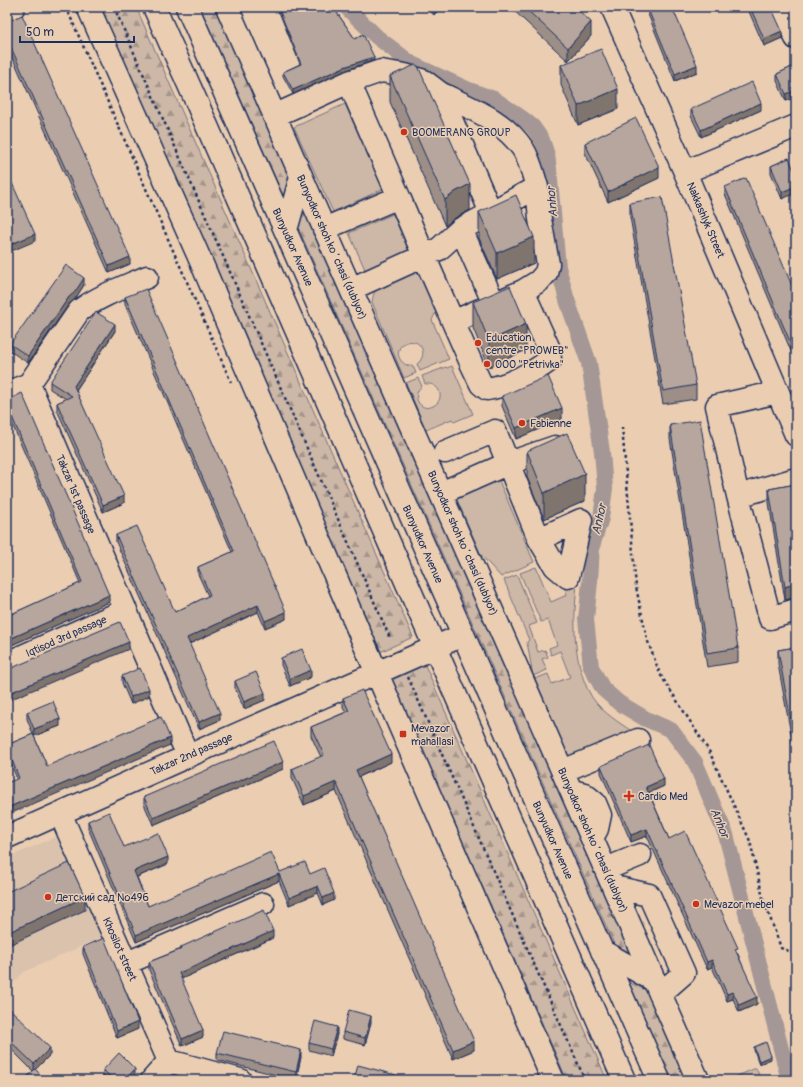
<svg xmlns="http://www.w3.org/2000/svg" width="803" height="1087" viewBox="0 0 803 1087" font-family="Pangolin,sans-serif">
<defs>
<pattern id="forest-firs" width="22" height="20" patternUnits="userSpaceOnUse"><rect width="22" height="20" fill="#cdb7a6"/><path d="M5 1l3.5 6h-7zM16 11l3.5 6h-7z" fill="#a6958a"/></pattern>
</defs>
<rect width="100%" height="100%" fill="#ebceb2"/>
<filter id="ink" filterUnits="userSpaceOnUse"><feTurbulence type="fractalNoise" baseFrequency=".025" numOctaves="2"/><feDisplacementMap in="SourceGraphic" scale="8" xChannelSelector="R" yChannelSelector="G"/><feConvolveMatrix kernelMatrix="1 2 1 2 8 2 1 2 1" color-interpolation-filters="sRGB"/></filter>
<g filter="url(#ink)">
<path fill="#dbc2ac" d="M62,834L104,936L24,972L7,990V858Z"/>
<path fill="#cdb7a6" stroke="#747382" d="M345,104L383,189L333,212L294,127Z
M393,214L411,256L367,274L349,233Z
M418,270L436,312L432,320L449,359L420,371L417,364C430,354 419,336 405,343C392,350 400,367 413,366L416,373L404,378L372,302C373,296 374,291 378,287Z
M452,366L473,414L454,422L452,419L426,430L406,383L418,378L422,386C410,395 420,413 433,406C446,400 440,382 425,384L422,376L446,367L447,368Z
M497,476L534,562L501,577L481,555L455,495Z
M536,567L551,602L567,595L563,584L577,581C576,598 574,614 575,631C575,652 582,687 597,704C609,717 624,726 638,735L571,763L535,679L548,674L552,684L570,677L560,651L551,655L549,648L557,645L548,620L541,622L520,573Z
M517,575L537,623L529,626L538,652L545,650L548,657L542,659L547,670L533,676L527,642L529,640L504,580Z
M756,1068L761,1080H728Z"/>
<path fill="url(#forest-firs)" stroke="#747382" d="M98,7H136L413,637L378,653Z
M200,7H215L291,179L285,200Z
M303,206L636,965L618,953L297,225Z
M425,665L607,1080H567L392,680Z
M628,982L648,991L687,1080H672Z"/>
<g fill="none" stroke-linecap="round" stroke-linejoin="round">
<path stroke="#6d6d7f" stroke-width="4.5" d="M761,989L765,987"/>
<path stroke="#a49795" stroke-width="16" d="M346,7L377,37L412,64L469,90L494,99L522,118L533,127L542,140L547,155L549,169L558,267L567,300L589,363L602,452L605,488L601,518L592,546L590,582L586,619L591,667L603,689L619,703L646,719L671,730L695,762L726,835L789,1080"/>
<g stroke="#1b2f5e" stroke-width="25">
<path id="minor" d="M88,7L199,257L366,648L553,1080
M227,7L698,1080
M612,7L685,172L796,435
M782,7L796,38
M7,10L13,8
M349,82L381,71L405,75L424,81L440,93L491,213L461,229L439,249L351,289
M440,93C470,108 504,120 523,149C530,160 533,174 537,187L492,212
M274,116L349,82L399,197L324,229
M685,172L796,126
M399,197L424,256L472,365L481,384L487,389C508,386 533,373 550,360L549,349L523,291
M461,229L494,304
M147,277C124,287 99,296 79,311L29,384L188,756
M453,322L523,291L539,281L546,273L548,264L540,219L537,187
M7,393L29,384
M445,452L495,431L539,539
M796,479L738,496L770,618L796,610
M441,493L509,463L555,447
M738,496L717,406L778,392
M581,520L568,577L555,566L539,539Z
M7,663L126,610
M563,772L570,768L638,740
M572,791L584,794L595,803L600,815L597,829L592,838
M60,813L169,1061L152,1080
M7,837L188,756L463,635
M606,869L640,855
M614,887L649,895L684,973L660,994
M127,963L263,904
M169,1061L240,1080"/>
</g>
<g stroke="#1b2f5e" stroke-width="25">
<path id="major" d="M154,7L197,103L624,1080
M187,7L659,1080
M286,230L301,177
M602,951L655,981"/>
</g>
<path stroke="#1b2f5e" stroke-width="2.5" stroke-dasharray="3 3" stroke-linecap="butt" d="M66,7L231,382
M114,7L390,638
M622,427L636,587L647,639L660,674L709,751L750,841L763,898L781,948L796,954
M408,677L585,1080"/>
<use href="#minor" stroke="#ebceb2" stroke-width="22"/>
<use href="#major" stroke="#ebceb2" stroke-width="22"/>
</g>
<path fill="#9d8f87" stroke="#1b2f5e" d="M277,7H333L355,39L374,60L344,71L293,94L283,76V72L300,64Z
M425,7H442L434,15Z
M510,7H575L591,36L568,61Z
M645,7H672L697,72L675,81Z
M747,7H771L782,38L764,46Z
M7,22L130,264L109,273L10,52Z
M561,65L618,109L578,125L561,85Z
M796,65V97L786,101L777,81V74Z
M390,76L470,210L455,218L445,226L390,102Z
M691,109L761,110L701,137L691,116Z
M585,143L659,178L608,202L585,153Z
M789,158L782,199L771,173V166Z
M725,187L796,295V363L725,194Z
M630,203L696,385V399L663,404L630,217Z
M479,212L534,263L497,279L479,238Z
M84,285L75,299L69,304L28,363L10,351V344Z
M125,297L286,619L265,628L258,612L189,644L220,720L199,729L116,542V535L175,612L208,596L198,574V567L232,552L125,304Z
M473,302L526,350L489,367L473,328Z
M115,331L76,390L124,503L103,512L57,410V403L66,399L50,389V382Z
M502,396L562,419L516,439L502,406Z
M7,398L109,602L7,647V616L80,583L7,412Z
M670,425L738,648V662L707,667L670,439Z
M527,451L585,501L544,519L527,477Z
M796,484V598H793L785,600L769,503V489Z
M796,647V762L778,664V650Z
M281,658L311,677L290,686L281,665Z
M122,676L149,696L131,704L122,683Z
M235,681L265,700L244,709L235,688Z
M343,698L391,762L359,777L474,1050L453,1059L336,791L304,805L292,778V769L321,757L311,736V727L346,712L343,707Z
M27,712L60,726L34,736L47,766L170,745L17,779L7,754V745L33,734L27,719Z
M601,766L664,786L649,793L669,839L738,954L757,1004L739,1012L733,999L727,1001L712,967L707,969L647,836L631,842L601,773Z
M283,769L153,825L144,804V797Z
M88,821L124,847L168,864L137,877L148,906L280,872L310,874L334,900L323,905L318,893L289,905L279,881L136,942L88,828Z
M273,938L181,979L203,1037L182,1046L149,970V962L181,949V947Z
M83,947L138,1029L117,1038L83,954Z
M7,1006L50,1055L35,1070L33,1071L7,1045Z
M371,1023L365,1045L343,1039V1032Z
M337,1034L331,1056L309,1050V1043Z
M754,1047L771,1059L759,1064L754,1050Z
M217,1053L301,1057L296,1080L217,1060Z
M103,1070L135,1076L131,1080H107L103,1077Z"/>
<path fill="#80746e" stroke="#1b2f5e" d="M434,7H442L434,15Z
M591,22V36L568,61V48Z
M782,31V38L764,46V39Z
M10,45V52L7,53V46Z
M374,57V60L344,71L293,94V90L344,67Z
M697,65V72L675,81V74Z
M618,89V109L578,125V106Z
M796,90V97L786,101V94Z
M761,103V110L701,137V130Z
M659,167V178L608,202V192Z
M470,184V210L455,218L445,226V200L455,192Z
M796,186V193L782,199V192Z
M35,234V241L7,253V246Z
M534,237V263L497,279V253Z
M130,257V264L109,273V266Z
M84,278V285L75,299L69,304L28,363V356L69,297Z
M115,324V331L74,393V386Z
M526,324V350L489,367V341Z
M562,408V419L516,439V428Z
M585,474V501L544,519V493Z
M124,496V503L103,512V505Z
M793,584V598L785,600V587Z
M109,595V602L7,647V640Z
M258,605V612L187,645V638Z
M286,612V619L265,628V621Z
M129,642V649L7,701V694Z
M311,670V677L290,686V679Z
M149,689V696L131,704V697Z
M265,693V700L244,709V702Z
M220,713V720L199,729V722Z
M60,719V726L34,736V729Z
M170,738V745L7,815V808Z
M391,754V762L356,778V770Z
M283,762V769L153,825V818Z
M664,779V786L646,794V787Z
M336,782V791L304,805V796Z
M647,829V836L631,842V835Z
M168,857V864L134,878V871Z
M279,874V881L136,942V935Z
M318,886V893L289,905V898Z
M334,893V900L323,905V898Z
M85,897V910L7,946V933Z
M273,931V938L179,980V973Z
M712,960V967L707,969V962Z
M12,964V977L7,979V966Z
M733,992V999L727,1001V994Z
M757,997V1004L739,1012V1005Z
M371,1016V1023L365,1045V1038Z
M138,1022V1029L117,1038V1031Z
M337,1027V1034L331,1056V1049Z
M203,1030V1037L182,1046V1039Z
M474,1041V1050L453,1059V1050Z
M50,1048V1055L34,1071V1064Z
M301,1050V1057L296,1080V1072Z
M771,1056V1059L759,1064V1061Z
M135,1069V1076L131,1080H125Z"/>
<path fill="#b7a69d" stroke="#1b2f5e" d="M278,7H333L355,39L363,34L374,57L344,67L293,90L283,72L301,64Z
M524,7H575L591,22L568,48Z
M647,7H672L697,65L675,74Z
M750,7H771L782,31L764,39Z
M22,15L130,257L109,266L10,45L7,46V22Z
M601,49L618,89L578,106L561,65Z
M415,65L418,66L470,184L455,192L445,200L390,76Z
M796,65V90L786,94L777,74Z
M752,82L761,103L701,130L691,109Z
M636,118L659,167L608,192L585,143Z
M789,158L796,175V186L782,192L771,166Z
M7,172L35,234L7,246Z
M746,178L796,295V356L725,187Z
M516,195L534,237L497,253L479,212Z
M662,197L696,385L663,391L630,203Z
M66,265L84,278L75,292L69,297L28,356L10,344Z
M510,286L526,324L489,341L473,302Z
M146,289L286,612L265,621L258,605L187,638L220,713L199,722L116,535L137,526L175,612L210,595L198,567L234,551L125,297Z
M96,312L115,324L74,386L124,496L103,505L57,403L72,396L50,382Z
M548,376L562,408L516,428L502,396Z
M22,393L109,595L7,640V616L82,582L7,405V398H12Z
M700,420L738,648L707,653L670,425Z
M567,433L585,474L544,493L527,451Z
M796,484V584H793L785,587L769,489Z
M120,622L129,642L7,694V670Z
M796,647V749L778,650Z
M302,649L311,670L290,679L281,658Z
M140,668L149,689L131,697L122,676Z
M256,672L265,693L244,702L235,681Z
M362,690L391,754L356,770L474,1041L453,1050L336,782L304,796L292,769L324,755L311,727L349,711L343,698Z
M53,701L60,719L34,729L27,712Z
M161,717L170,738L7,808V783L19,778L7,747V745L33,734L47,766Z
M274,741L283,762L153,818L144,797Z
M649,745L664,779L646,787L669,839L685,831L738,948L735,949L757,997L739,1005L733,992L727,994L712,960L707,962L647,829L631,835L601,766Z
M109,812L124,847L158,833L168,857L134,871L148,906L224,873L271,852L280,872L305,862L310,874L324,868L334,893L323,898L318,886L289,898L279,874L136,935L88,821Z
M69,863L85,897L7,933V892Z
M264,910L273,931L179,973L203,1030L182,1039L149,962L182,949L181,947Z
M104,938L138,1022L117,1031L83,947Z
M7,953L12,964L7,966Z
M7,1006L50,1048L34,1064L7,1038Z
M349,1010L371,1016L365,1038L343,1032Z
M315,1021L337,1027L331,1049L309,1043Z
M223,1031L301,1050L296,1072L217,1053Z
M766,1042L771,1056L759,1061L754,1047Z
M119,1053L135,1069L125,1080H114L103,1070Z
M358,1065L407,1078L406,1080H354Z
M35,1069L46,1080H24Z
M204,1078L212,1080H203Z"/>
</g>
<g fill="#c8321e" stroke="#ebceb2" stroke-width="1.5">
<circle cx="404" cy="132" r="4"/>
<circle cx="478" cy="343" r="4"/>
<circle cx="487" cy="364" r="4"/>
<circle cx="522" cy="423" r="4"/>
<rect x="399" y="730" width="8" height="8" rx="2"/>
<path d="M627 790h4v4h4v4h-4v4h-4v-4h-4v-4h4z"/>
<circle cx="48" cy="897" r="4"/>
<circle cx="696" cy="904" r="4"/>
</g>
<g text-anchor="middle" stroke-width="3" stroke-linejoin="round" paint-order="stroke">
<g font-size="11" fill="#1b2f5e" stroke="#ebceb2" text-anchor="start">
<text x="412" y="136">BOOMERANG GROUP</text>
<text x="486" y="341">Education<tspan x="486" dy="13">centre "PROWEB"</tspan></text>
<text x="495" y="368">ООО "Petrivka"</text>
<text x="530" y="427">Fabienne</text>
<text x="411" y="732">Mevazor<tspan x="411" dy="13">mahallasi</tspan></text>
<text x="638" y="800">Cardio Med</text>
<text x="56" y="901">Детский сад №496</text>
<text x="704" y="908">Mevazor mebel</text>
</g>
<g font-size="11" fill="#1b2f5e" stroke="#ebceb2">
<text transform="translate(706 220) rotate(67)" y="4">Nakkashlyk Street</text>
<text transform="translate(293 247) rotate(66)" y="4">Bunyudkor Avenue</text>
<text transform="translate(332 247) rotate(66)" y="4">Bunyodkor shoh koʻchasi (dublyor)</text>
<text transform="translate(76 494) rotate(67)" y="4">Takzar 1st passage</text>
<text transform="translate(463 543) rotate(66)" y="4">Bunyodkor shoh koʻchasi (dublyor)</text>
<text transform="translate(423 544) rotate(66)" y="4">Bunyudkor Avenue</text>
<text transform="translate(66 636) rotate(-24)" y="4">Iqtisod 3rd passage</text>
<text transform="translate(191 754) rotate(-24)" y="4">Takzar 2nd passage</text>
<text transform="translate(553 840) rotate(66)" y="4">Bunyudkor Avenue</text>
<text transform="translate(593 840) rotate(66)" y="4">Bunyodkor shoh koʻchasi (dublyor)</text>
<text transform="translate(120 949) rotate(66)" y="4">Khosilot street</text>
</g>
<g font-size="12" font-style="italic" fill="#303f66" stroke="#ebceb2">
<text transform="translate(552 202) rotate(-95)" y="4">Anhor</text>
<text transform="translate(599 519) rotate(-77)" y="4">Anhor</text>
<text transform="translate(720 823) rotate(68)" y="4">Anhor</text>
</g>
</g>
<rect width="803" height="1087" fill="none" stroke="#ebceb2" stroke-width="24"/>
<rect x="12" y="12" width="779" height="1063" fill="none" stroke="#1b2f5e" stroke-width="1.5" filter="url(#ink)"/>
<path d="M20 36v6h114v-6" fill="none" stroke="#1b2f5e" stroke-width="2"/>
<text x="26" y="36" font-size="12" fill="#1b2f5e" stroke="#ebceb2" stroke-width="3" paint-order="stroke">50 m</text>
</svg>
